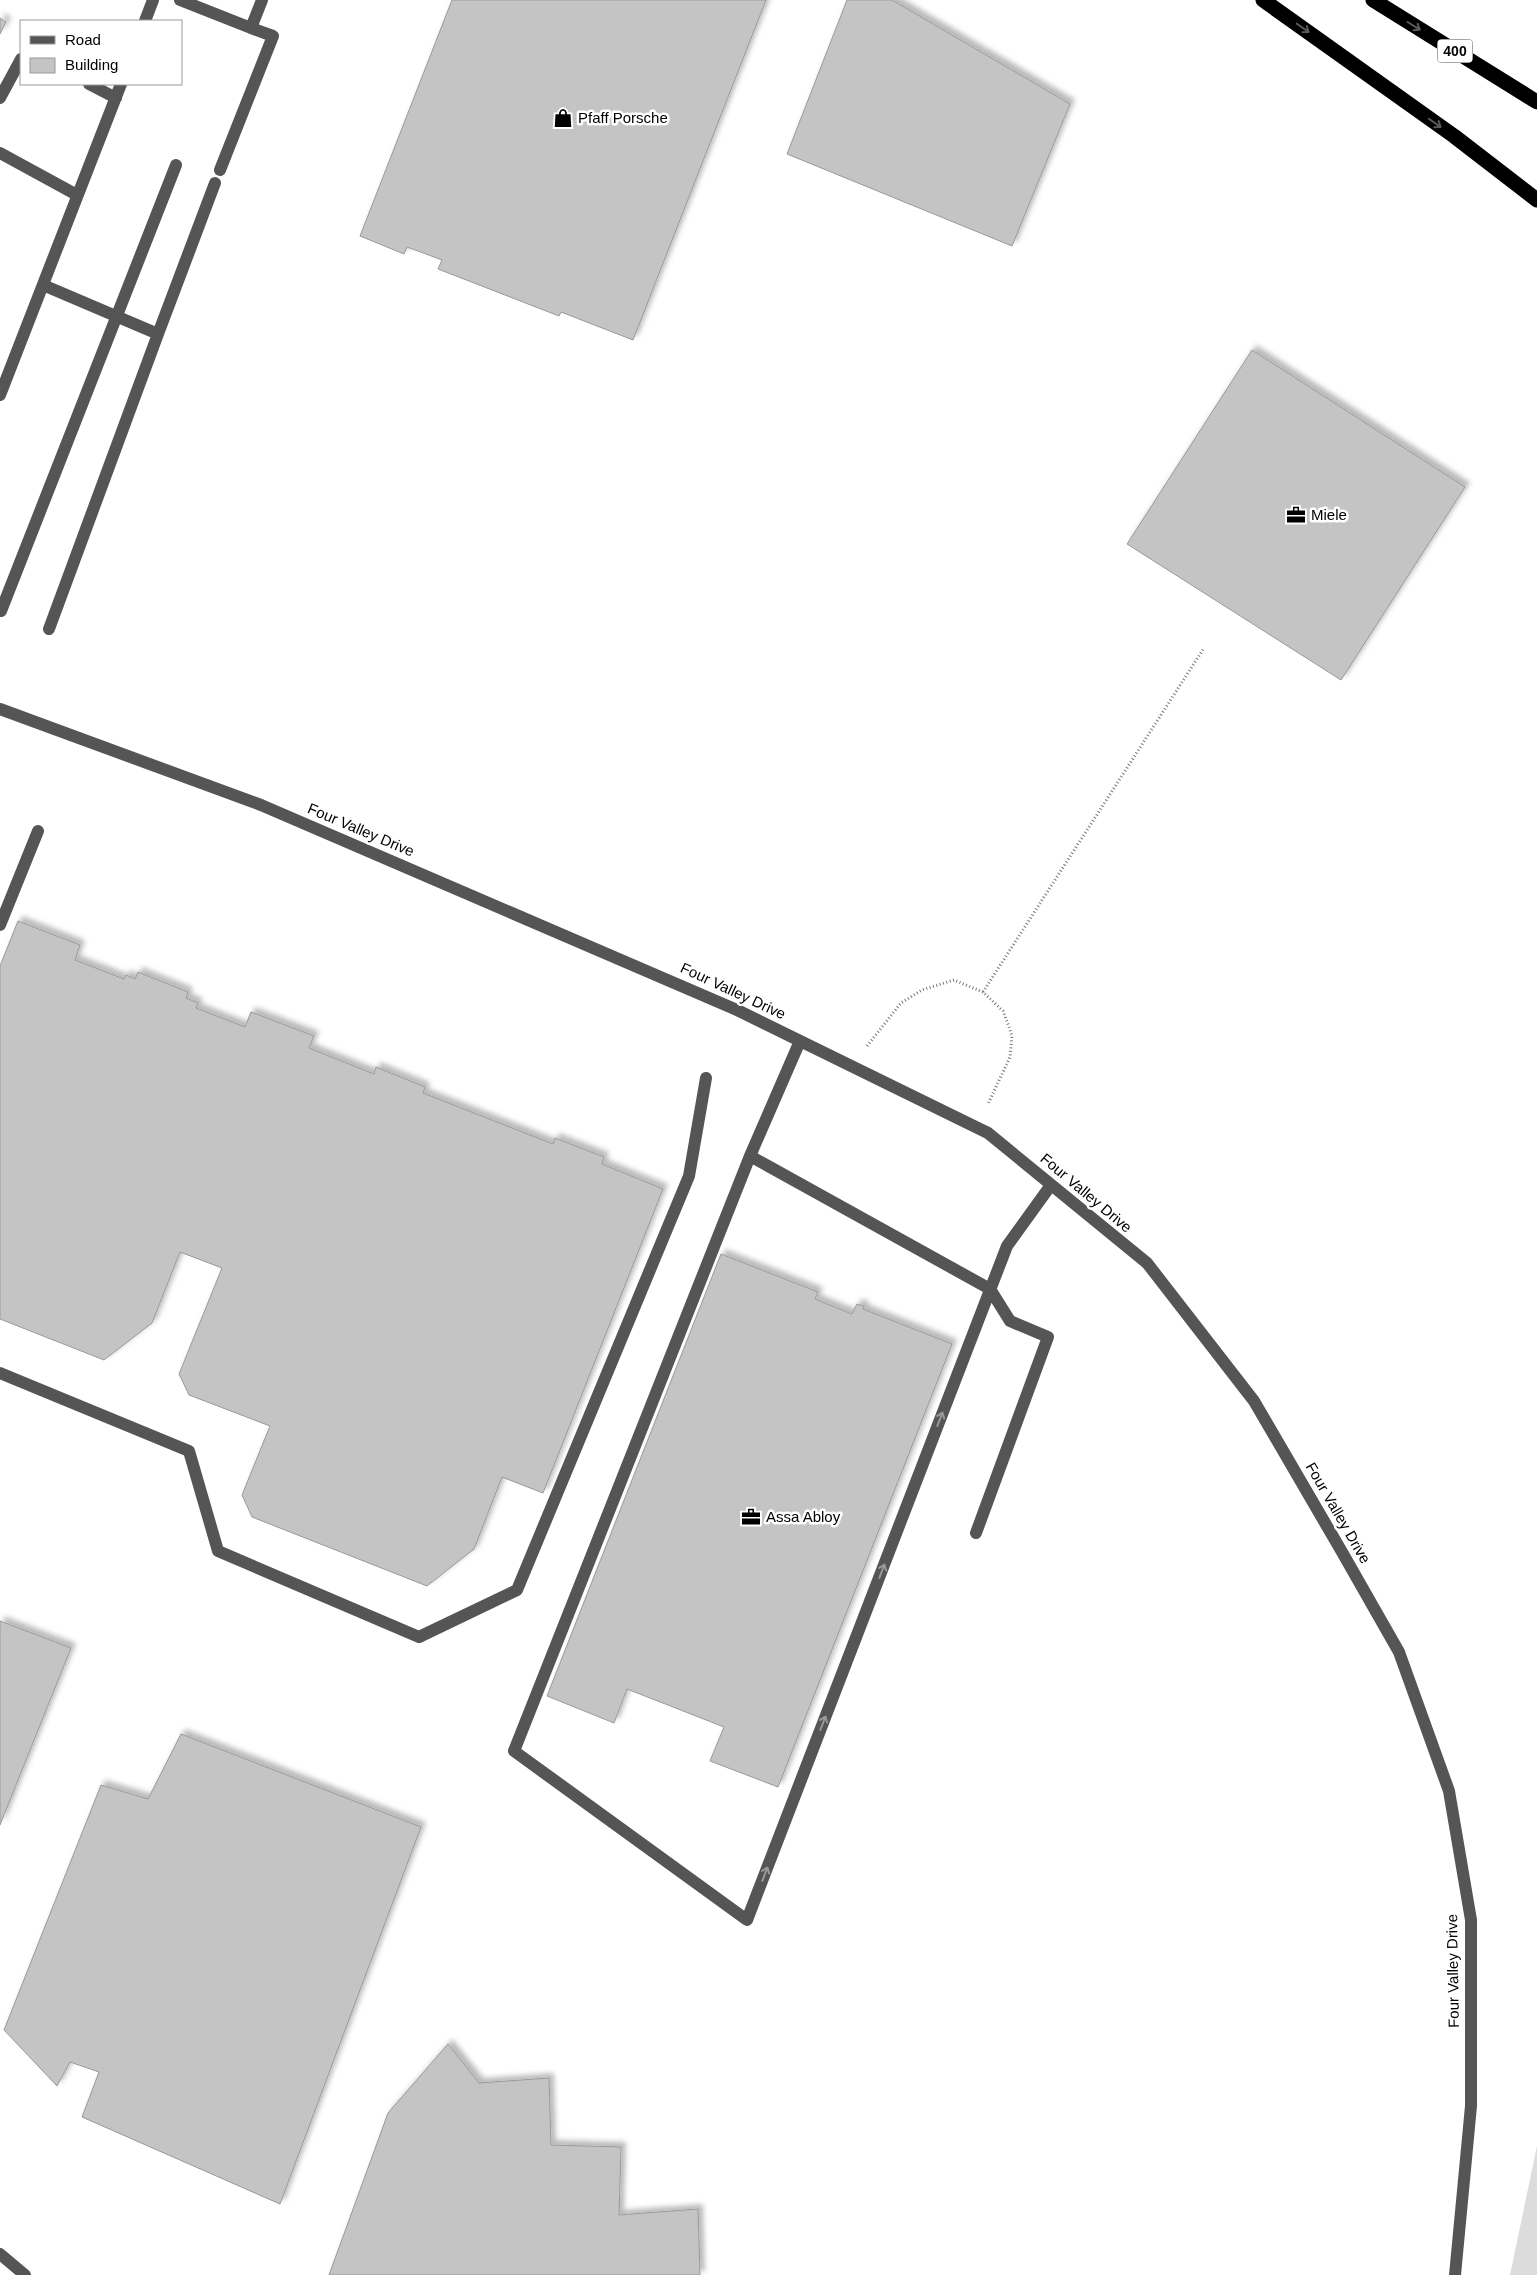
<svg xmlns="http://www.w3.org/2000/svg" width="1537" height="2275" viewBox="0 0 1537 2275" font-family="Helvetica,sans-serif">
<defs>
<filter id="shadow"><feDropShadow dx="4.5" dy="-4.5" stdDeviation="2.5" flood-color="#0004"/></filter>
</defs>
<rect width="100%" height="100%" fill="#fff"/>
<path fill="#dcdcdc" d="M1537,2146V2275H1510Z"/>
<path fill="#c4c4c4" stroke="#999" filter="url(#shadow)" d="M452,0H766L633,340L561,312L559,316L438,269L442,260L407,247L404,254L360,236Z
M847,0H892L1070,104L1012,246L787,154Z
M0,18L6,22L0,34Z
M1252,350L1465,487L1341,680L1127,544Z
M18,921L80,945L75,960L124,979L126,975L135,979L138,972L188,992L186,998L198,1003L196,1008L245,1027L251,1012L314,1036L309,1048L374,1074L376,1067L425,1087L423,1093L553,1144L555,1138L604,1157L602,1164L663,1189L543,1493L502,1477L474,1549L427,1586L252,1517L242,1495L270,1426L189,1395L179,1374L222,1268L180,1252L152,1323L104,1360L0,1319V966Z
M721,1254L818,1292L815,1299L852,1314L857,1304L864,1306L863,1309L952,1344L778,1787L710,1761L724,1727L627,1689L614,1723L547,1696Z
M0,1621L71,1648L0,1825Z
M181,1734L421,1827L280,2204L82,2117L99,2072L70,2062L57,2086L4,2030L101,1785L148,1799Z
M448,2044L479,2083L549,2078L551,2145L621,2147L619,2215L698,2209L700,2275H329L388,2113Z"/>
<g fill="none" stroke-linecap="round" stroke-linejoin="round">
<path stroke="#777" stroke-width="3" stroke-dasharray="1 2.5" stroke-linecap="butt" d="M983,992L1204,648
M867,1046L901,1003L922,990L954,980L983,992L1003,1011L1012,1035L1010,1057L988,1104"/>
<path stroke="#555" stroke-width="12" d="M180,0L251,28L262,0
M145,21L153,0
M89,84L116,98
M0,98L21,59
M0,153L77,195
M220,170L273,36L251,28
M43,285L158,334L215,183
M0,395L121,84
M1,611L176,165
M49,629L158,334
M0,709L261,805L737,1010L988,1133L1147,1263L1254,1401L1342,1552L1399,1652L1449,1791L1471,1920V2106L1455,2275
M0,925L38,831
M800,1041L750,1156L514,1751L747,1920L1007,1246L1051,1185
M750,1156L990,1289L1010,1321L1048,1337L976,1533
M0,1373L189,1451L218,1551L419,1637L517,1590L689,1176L706,1078
M0,2254L25,2275"/>
<path stroke="#000" stroke-width="15" d="M1263,0L1454,136L1537,200
M1373,0L1537,102"/>
</g>
<defs><path id="oneway-shaft" d="M-6 0H5M1.5-3L5.5 0L1.5 3" fill="none" stroke-width="1.6" stroke-linecap="round" stroke-linejoin="round" transform="scale(1.25)"/></defs>
<g stroke="#595959">
<use href="#oneway-shaft" transform="translate(1414 26) rotate(32)"/>
<use href="#oneway-shaft" transform="translate(1303 28) rotate(35)"/>
<use href="#oneway-shaft" transform="translate(1435 123) rotate(35)"/>
</g>
<g stroke="#999">
<use href="#oneway-shaft" transform="translate(940 1419) rotate(-69)"/>
<use href="#oneway-shaft" transform="translate(882 1571) rotate(-69)"/>
<use href="#oneway-shaft" transform="translate(823 1723) rotate(-69)"/>
<use href="#oneway-shaft" transform="translate(765 1874) rotate(-69)"/>
</g>
<defs>
<g id="shop-bare" transform="scale(1.5)"><path d="M-5-2.5h2.3a2.7 3.5 0 0 1 5.4 0H5L5.5 6h-11ZM-1.5-2.5h3a1.5 2.3 0 0 0-3 0Z" fill="#000" stroke="#fff" stroke-width="2.5" paint-order="stroke"/></g>
<g id="office-bare" transform="scale(1.5)"><path d="M-6-3h4V-5.5h4V-3h4V5H-6ZM-1-4.5V-3h2v-1.5ZM-6 0V1H6V0Z" fill="#000" stroke="#fff" stroke-width="2.5" paint-order="stroke"/></g>
</defs>
<g fill-rule="evenodd">
<use href="#shop-bare" x="563" y="118"/>
<use href="#office-bare" x="1296" y="515"/>
<use href="#office-bare" x="751" y="1517"/>
</g>
<g text-anchor="middle" stroke-width="5" stroke-linejoin="round" paint-order="stroke">
<rect fill="#fff" stroke="#4c4c4c" stroke-width="1" x="1437.5" y="39.5" width="35" height="23" rx="4"/>
<g font-size="14" font-weight="bold" fill="#000">
<text x="1455" y="56">400</text>
</g>
<g font-size="15" fill="#000" stroke="#fff" text-anchor="start">
<text x="578" y="123">Pfaff Porsche</text>
<text x="1311" y="520">Miele</text>
<text x="766" y="1522">Assa Abloy</text>
</g>
<g font-size="15" fill="#000" stroke="#fff">
<text transform="translate(361 830) rotate(23)" y="5">Four Valley Drive</text>
<text transform="translate(733 991) rotate(25)" y="5">Four Valley Drive</text>
<text transform="translate(1086 1193) rotate(40)" y="5">Four Valley Drive</text>
<text transform="translate(1338 1513) rotate(60)" y="5">Four Valley Drive</text>
<text transform="translate(1453 1971) rotate(-91)" y="5">Four Valley Drive</text>
</g>
</g>
<rect x="20" y="20" width="162" height="65" fill="#ffffff" stroke="#999999"/>
<rect x="30" y="36" width="25" height="8" fill="#555555" stroke="#999999"/>
<text x="65" y="45" font-size="15" fill="#000000">Road</text>
<rect x="30" y="58" width="25" height="15" fill="#c4c4c4" stroke="#999999"/>
<text x="65" y="70" font-size="15" fill="#000000">Building</text>
</svg>
